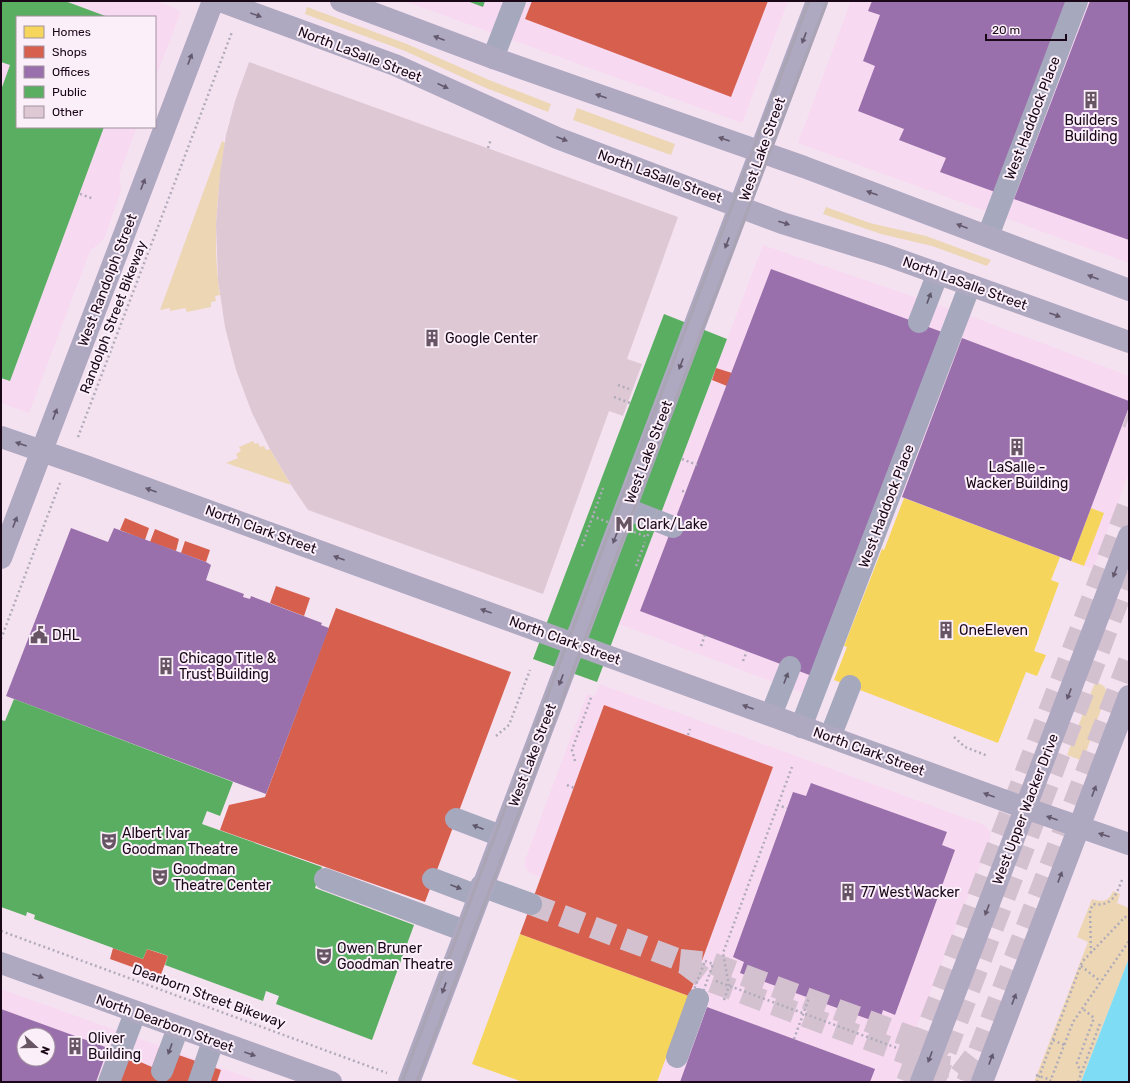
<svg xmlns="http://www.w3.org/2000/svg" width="1130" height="1083" viewBox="0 0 1130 1083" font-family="Rubik,sans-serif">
<rect width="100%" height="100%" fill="#f5e2f1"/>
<path fill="#f7d9f1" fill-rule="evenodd" d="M1,1H157L179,10L180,14L155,79V17H17V127H137L119,175L121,191L104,239L90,251L29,413L1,403Z
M404,1H788L742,123Z
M851,1H1129V263L798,143Z
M763,245L970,316L1129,376V473L1093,569L891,494L813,697L619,624Z
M600,684L984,825L990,831L991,838L895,1082H657L541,877L530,873L525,867V860L587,694L595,696Z
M1,989L260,1082H1ZM24,1035H48V1059H24Z"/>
<path fill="#ecd6b4" d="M307,7L407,44L489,80L551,104L548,112L486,88L405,51L305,14Z
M577,108L675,144L671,155L573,120Z
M222,141L225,143C217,193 212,245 220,295L215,296L216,301L211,302V307L187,312L185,308L170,311V308L160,310Z
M826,207L870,223L926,236L991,260L987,266L932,246L881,234L823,214Z
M253,441L255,444L258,443L260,447L264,446L266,450L270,449L291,485L226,463L238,458L236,454L241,451L239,447Z
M1098,683L1104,686L1107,692L1083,761L1067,755L1094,685Z
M1113,891L1120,894L1117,903L1129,908V958L1081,1082H1034L1088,942L1077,937L1092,899C1102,902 1109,902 1113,891Z"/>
<path fill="#7edcf4" d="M1129,958V1082H1081Z"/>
<path fill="#f6d55c" d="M904,498L1060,557L1051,580L1059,583L1034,651L1046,655L1037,676L1026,672L998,743L834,680L847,647L844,646L882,549L884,550Z
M1091,508L1104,513L1084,566L1071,561Z
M520,934L689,996L657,1082H523L472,1064Z"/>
<path fill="#d6604d" d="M532,1H768L731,97L525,19Z
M716,368L732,373L727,386L712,380Z
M125,518L149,528L145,540L120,530Z
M155,529L179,539L176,551L150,542Z
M185,541L210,550L206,562L181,553Z
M276,586L310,598L304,616L270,603Z
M336,608L511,672L425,902L220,830L229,805L265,797Z
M604,705L773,767L689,996L520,934Z
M113,948L143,959L147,949L168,956L160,977L110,959Z
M159,1048L221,1070L217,1082H120L129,1057L152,1067Z"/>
<path fill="#9970ab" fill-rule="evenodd" d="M872,1H1067L995,192L940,172L946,158L899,140L904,129L858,111L875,66L863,61L880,15L868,11Z
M1090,1H1129V240L1014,199Z
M771,269L942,332L812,676L640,611Z
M962,338L1129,401V407L1071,561L902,497Z
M71,528L108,542L114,528L206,562L211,565L206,580L244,594L243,597L250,599L251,596L322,623L321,625L329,628L266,794L6,696Z
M811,783L947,832L942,845L955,850L895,1015L883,1010L879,1023L740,973L744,962L733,957L793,792L806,796Z
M707,1007L875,1069L870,1082H680Z
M1,1009L108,1048L96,1082H1ZM24,1035H48V1059H24Z"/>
<path fill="#5aae61" d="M1,1H65L108,17H17V127H104L10,381L1,378V90L10,65L1,62Z
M467,1H485L483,7Z
M664,314L727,339L597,682L533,659Z
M14,699L233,782L220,816L207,811L202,824L322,867L315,888L414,925L372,1040L276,1004L279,996L266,991L263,1001L165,965L168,956L157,952L147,949L143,959L34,919L35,915L27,912L26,916L1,907V720L5,721Z"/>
<path fill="#dec8d4" d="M249,62L678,217L627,359L642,364L623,416L609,411L543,594L308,510L293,488L270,449L252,413L236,370L225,327L218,280L216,225L220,174L226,135L235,101Z"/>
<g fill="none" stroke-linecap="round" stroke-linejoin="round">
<path stroke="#d4c1d0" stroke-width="22" stroke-dasharray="22 11" stroke-linecap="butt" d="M1126,416L1129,417
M531,904L680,960L705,979L940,1066L972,1070
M680,960L711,963L946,1050L972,1070
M907,1082L1129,503"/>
<path stroke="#d4c1d0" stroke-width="22" stroke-dasharray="22 11" stroke-linecap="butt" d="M934,1082L1129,572
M967,1082L1129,661"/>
<path stroke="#b0abbb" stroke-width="2.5" stroke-dasharray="2 3" stroke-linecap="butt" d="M488,148L491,139
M80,194L94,199
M618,385L629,389
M614,397L630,403
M78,437L232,32
M682,459L697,465
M682,491L687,492
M582,546L603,488
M636,566L645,542
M1,639L60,483
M701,646L705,635
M743,661L747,651
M688,735L690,729
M496,736L509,725L530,670
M954,737L965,747L988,756
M575,761L572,750L592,695
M567,785L574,788
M777,805L787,808
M1,931L387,1073
M1091,953L1090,911L1093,904C1112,907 1116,895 1122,880
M705,961L713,964L702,995L693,992Z
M1081,966L1100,981
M716,981L897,1048
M724,1000L729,986L723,953L792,767
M794,1039L809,998
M1053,1040L1064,1045
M1081,1073L1077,1063L1094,1018L1082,1008
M1036,1075L1051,1080
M1037,1082L1082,962L1125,917L1129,919
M1050,1082L1073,1022L1129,941
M1078,1082L1101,1021"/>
<path stroke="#a6a8bd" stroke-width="22" d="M493,58L515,1
M988,236L1077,1
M919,322L938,273
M627,509L673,527
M771,715L790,667
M801,727L970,285
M830,737L850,686
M456,819L501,836
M325,879L465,931
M433,879L478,896
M481,886L531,904
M677,1057L698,999
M162,1071L178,1028
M109,1082L135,1013
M199,1082L213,1041"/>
<path stroke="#aea8c1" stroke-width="22" d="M220,1L395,65L557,138L782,223L886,255L1129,342
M341,1L493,58L804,167L1129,290
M1,437L85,466L1025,808L1129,844
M1,558L213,1
M1,963L331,1082
M409,1082L817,1
M921,1082L1129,536
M982,1082L1129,696"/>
<path stroke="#aaa4b5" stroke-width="3" d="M402,1082L809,1
M417,1082L827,1"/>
<path stroke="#b0abbb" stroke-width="2.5" stroke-dasharray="2 3" stroke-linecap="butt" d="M592,516L647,537L658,509"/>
</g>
<defs><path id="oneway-solid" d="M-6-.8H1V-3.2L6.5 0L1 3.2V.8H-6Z"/></defs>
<g fill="#64586c">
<use href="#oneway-solid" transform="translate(256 15) rotate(20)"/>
<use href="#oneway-solid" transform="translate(439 38) rotate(-159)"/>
<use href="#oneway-solid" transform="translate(804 38) rotate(111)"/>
<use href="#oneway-solid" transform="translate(190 59) rotate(-69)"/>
<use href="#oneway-solid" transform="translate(443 86) rotate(24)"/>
<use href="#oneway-solid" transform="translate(601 96) rotate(-161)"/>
<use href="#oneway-solid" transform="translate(562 139) rotate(21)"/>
<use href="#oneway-solid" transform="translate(724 139) rotate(-161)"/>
<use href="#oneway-solid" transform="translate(143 184) rotate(-69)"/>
<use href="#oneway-solid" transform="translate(872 193) rotate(-160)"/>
<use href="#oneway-solid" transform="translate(784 223) rotate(18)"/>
<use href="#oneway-solid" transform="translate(962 226) rotate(-159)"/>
<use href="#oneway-solid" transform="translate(727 243) rotate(111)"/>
<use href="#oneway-solid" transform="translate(1093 277) rotate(-159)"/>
<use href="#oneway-solid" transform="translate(1055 315) rotate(20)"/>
<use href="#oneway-solid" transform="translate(681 364) rotate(111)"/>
<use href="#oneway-solid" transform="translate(55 414) rotate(-69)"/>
<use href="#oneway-solid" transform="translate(21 444) rotate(-161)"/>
<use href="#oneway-solid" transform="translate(151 490) rotate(-160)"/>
<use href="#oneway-solid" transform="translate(15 522) rotate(-69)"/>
<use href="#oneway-solid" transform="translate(615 538) rotate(111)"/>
<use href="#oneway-solid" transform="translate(339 558) rotate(-160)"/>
<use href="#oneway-solid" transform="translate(1115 572) rotate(111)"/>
<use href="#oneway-solid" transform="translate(486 611) rotate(-160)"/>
<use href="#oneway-solid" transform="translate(561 680) rotate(111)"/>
<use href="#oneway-solid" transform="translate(1069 694) rotate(111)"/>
<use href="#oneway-solid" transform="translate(748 707) rotate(-160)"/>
<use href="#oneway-solid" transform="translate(1094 791) rotate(-69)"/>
<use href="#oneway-solid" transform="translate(989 795) rotate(-160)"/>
<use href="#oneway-solid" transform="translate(1052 818) rotate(-161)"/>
<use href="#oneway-solid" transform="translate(1104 835) rotate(-162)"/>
<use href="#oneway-solid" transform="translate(1060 877) rotate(-69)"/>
<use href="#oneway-solid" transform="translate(987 910) rotate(111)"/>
<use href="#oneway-solid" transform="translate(38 976) rotate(20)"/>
<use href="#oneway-solid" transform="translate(444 988) rotate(110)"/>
<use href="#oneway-solid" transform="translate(1014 999) rotate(-69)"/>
<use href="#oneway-solid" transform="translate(250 1054) rotate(19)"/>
<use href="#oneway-solid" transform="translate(930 1057) rotate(111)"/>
<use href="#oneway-solid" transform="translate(991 1059) rotate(-69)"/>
</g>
<g fill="#60586a">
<use href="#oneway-solid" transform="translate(929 298) rotate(-70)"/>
<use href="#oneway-solid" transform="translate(786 678) rotate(-69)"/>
<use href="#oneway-solid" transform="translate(478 827) rotate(-159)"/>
<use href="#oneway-solid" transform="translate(456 887) rotate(21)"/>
<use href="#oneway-solid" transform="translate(170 1049) rotate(110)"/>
</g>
<defs>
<g id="building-bare" transform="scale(1.38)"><path d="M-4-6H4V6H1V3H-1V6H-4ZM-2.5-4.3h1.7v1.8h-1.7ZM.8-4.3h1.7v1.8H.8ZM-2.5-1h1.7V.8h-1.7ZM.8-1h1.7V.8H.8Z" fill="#675464" stroke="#fbeff9" stroke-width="2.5" paint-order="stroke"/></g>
<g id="metro-bare" transform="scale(1.38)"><path d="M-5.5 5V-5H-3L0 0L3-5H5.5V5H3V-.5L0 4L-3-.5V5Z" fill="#675464" stroke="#fbeff9" stroke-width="2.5" paint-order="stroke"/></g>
<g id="civic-bare" transform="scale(1.38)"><path d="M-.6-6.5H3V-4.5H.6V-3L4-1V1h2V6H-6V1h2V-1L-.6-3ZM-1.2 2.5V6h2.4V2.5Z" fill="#675464" stroke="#fbeff9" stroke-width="2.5" paint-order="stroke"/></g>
<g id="theatre-bare" transform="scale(1.38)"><path d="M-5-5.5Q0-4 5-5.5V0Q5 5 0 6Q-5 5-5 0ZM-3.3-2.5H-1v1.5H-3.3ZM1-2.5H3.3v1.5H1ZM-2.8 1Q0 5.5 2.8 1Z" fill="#675464" stroke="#fbeff9" stroke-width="2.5" paint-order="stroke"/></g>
</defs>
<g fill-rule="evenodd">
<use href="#building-bare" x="1091" y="100"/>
<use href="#building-bare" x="432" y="338"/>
<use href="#building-bare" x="1017" y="447"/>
<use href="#metro-bare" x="624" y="524"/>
<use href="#building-bare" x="946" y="630"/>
<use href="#civic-bare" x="39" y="635"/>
<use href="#building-bare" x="166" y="666"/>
<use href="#theatre-bare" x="109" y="841"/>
<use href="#theatre-bare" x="160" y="877"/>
<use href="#building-bare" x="848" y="892"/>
<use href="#theatre-bare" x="324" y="956"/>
<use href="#building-bare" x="75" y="1046"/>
</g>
<g text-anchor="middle" stroke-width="4" stroke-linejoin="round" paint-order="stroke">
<g font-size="14" fill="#1a0718" stroke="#fbeff9">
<text transform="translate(360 54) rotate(21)" y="5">North LaSalle Street</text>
<text transform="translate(1032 118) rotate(-69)" y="5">West Haddock Place</text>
<text transform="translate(762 149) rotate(-70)" y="5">West Lake Street</text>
<text transform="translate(660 176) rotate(20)" y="5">North LaSalle Street</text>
<text transform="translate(107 280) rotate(-69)" y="5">West Randolph Street</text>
<text transform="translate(965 283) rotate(20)" y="5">North LaSalle Street</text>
<text transform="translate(113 317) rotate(-69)" y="5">Randolph Street Bikeway</text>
<text transform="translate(648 452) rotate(-69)" y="5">West Lake Street</text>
<text transform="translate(886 506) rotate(-69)" y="5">West Haddock Place</text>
<text transform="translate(261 529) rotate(20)" y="5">North Clark Street</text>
<text transform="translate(565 640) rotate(20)" y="5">North Clark Street</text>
<text transform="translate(869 751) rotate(20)" y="5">North Clark Street</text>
<text transform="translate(532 755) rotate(-69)" y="5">West Lake Street</text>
<text transform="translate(1025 809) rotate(-69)" y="5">West Upper Wacker Drive</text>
<text transform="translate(209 996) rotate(20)" y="5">Dearborn Street Bikeway</text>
<text transform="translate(165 1023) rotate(20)" y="5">North Dearborn Street</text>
</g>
<g font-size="14" fill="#1a0718" stroke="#fbeff9" text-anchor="start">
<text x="1091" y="125" text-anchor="middle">Builders<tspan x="1091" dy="16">Building</tspan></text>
<text x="445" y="343">Google Center</text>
<text x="1017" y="472" text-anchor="middle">LaSalle -<tspan x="1017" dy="16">Wacker Building</tspan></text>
<text x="637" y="529">Clark/Lake</text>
<text x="959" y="635">OneEleven</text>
<text x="52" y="640">DHL</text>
<text x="179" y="663">Chicago Title &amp;<tspan x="179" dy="16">Trust Building</tspan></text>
<text x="122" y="838">Albert Ivar<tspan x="122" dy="16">Goodman Theatre</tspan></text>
<text x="173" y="874">Goodman<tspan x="173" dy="16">Theatre Center</tspan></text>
<text x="861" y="897">77 West Wacker</text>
<text x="337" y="953">Owen Bruner<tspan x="337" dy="16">Goodman Theatre</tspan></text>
<text x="88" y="1043">Oliver<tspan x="88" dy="16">Building</tspan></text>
</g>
</g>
<rect width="1130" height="1083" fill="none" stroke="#1a0718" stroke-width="4"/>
<rect x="16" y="16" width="140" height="112" fill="#fbeff9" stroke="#a1929f"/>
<rect x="24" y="26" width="20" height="12" fill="#f6d55c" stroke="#a1929f"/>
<text x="52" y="36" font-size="12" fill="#1a0718">Homes</text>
<rect x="24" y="46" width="20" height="12" fill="#d6604d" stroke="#a1929f"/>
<text x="52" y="56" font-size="12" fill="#1a0718">Shops</text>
<rect x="24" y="66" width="20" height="12" fill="#9970ab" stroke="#a1929f"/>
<text x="52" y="76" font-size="12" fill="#1a0718">Offices</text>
<rect x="24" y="86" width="20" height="12" fill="#5aae61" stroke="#a1929f"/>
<text x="52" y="96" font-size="12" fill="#1a0718">Public</text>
<rect x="24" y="106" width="20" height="12" fill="#dec8d4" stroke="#a1929f"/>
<text x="52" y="116" font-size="12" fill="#1a0718">Other</text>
<g transform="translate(36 1047) rotate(111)"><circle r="19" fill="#fbeff9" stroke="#a1929f"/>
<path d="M0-3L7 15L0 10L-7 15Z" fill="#675464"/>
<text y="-6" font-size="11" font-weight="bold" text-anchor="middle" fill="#1a0718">N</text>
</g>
<path d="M986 34v6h80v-6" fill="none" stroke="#1a0718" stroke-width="2"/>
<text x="992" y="34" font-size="12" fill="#1a0718" stroke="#fbeff9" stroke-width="3" paint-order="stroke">20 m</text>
</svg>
